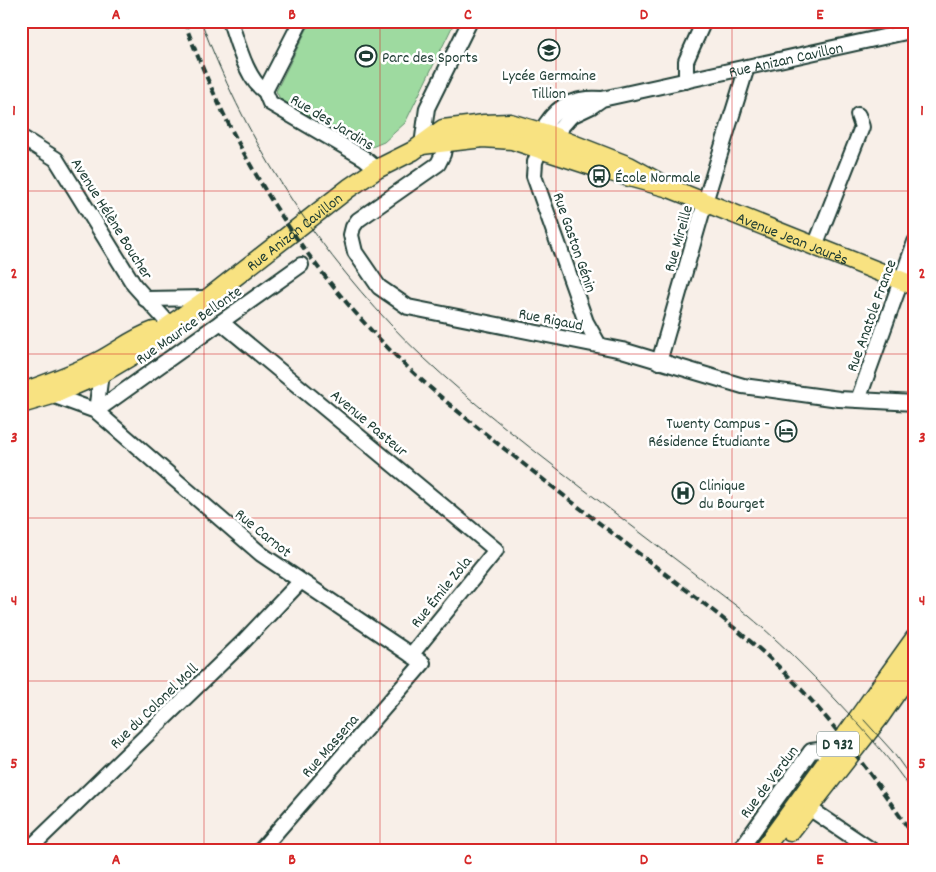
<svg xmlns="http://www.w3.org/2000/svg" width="936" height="872" viewBox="0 0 936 872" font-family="Dekko,sans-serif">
<rect width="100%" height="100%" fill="#f8efe8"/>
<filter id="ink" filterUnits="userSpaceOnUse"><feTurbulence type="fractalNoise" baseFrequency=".02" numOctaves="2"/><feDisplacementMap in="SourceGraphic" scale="10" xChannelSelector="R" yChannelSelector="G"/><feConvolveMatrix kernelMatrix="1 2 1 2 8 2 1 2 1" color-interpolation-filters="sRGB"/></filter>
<g filter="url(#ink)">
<path fill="#9edaa0" stroke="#5e8c6a" d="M311,21H455L405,123L384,142L367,149L280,99L276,91Z"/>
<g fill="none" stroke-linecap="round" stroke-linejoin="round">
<g stroke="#1f3d34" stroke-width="18">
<g id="minor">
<path d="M230,21C237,41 247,81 265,91"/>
<path d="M301,21L265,91L270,103L364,158L377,169"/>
<path d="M686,81V61L704,21"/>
<path id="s1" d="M602,99L592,106L571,116L557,132L547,134L546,124C560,103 577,97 602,99L915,30"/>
<path d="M21,137L56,159L134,285L170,325"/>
<path d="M445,144L443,154L438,164L358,220L353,227L351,235L355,252L379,287L408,307L622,350L743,386L839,399L915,403"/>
<path d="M422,145L427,108L470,21"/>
<path d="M540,149L535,162L534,176L586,322L599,345"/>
<path d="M815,246L862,127L858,115"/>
<path d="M145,299L208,298"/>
<path d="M221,322L496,550L411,655"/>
<path d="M659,362L705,202L747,67"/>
<path d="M52,395L96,411L261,554L423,663L260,851"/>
<path d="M858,400L915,242"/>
<path d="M96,411L301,265"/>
<path d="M96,411L101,374"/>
<path d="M809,808L873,851"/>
<path d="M27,851L243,642L300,582"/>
<path d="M739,851L811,751L835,748"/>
</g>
</g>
<g stroke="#1f3d34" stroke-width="21">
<g id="major">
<path id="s2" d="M422,145L483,138L512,140L604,170L669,188L915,286"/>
<path d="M26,391C51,382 76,373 99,361C118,351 134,338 154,331"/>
<path id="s3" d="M21,404L52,395L101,374L143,349L170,325L208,298L349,188L377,169L413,151L443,129L484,124L510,123L547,134L629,166L669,188"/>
<path d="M790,832L879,718L915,666"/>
<path d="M762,851C814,781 864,709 915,638"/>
</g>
</g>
<use href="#minor" stroke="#fff" stroke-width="14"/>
<use href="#major" stroke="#f8e281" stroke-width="18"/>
<path stroke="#1f3d34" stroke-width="1" d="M201,21C243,134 308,237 391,325C434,371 483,410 532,449C602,504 673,557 743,611C777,639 807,669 837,701C865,731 892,761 915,795
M864,720L892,751L910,776"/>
<path stroke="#1f3d34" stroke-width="4" stroke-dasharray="8 4" stroke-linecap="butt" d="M184,21C232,150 300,261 398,358C438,397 482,431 526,466C573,503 620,539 668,576C705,604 741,632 776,664C830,715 873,777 915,838"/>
</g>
</g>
<path fill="none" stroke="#d62828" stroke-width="1" stroke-opacity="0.55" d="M204,21V851M380,21V851M556,21V851M732,21V851M21,191H915M21,354H915M21,518H915M21,681H915"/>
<defs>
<g id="school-ring" transform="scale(1.125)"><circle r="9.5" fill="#fff" stroke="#1f3d34" stroke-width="1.5"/><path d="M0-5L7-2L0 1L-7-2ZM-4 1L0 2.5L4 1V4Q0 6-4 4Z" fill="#1f3d34"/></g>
<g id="stadium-ring" transform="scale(1.125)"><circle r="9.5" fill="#fff" stroke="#1f3d34" stroke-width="1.5"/><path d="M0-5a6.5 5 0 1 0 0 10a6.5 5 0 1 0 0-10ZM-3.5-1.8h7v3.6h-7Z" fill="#1f3d34"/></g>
<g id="bus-ring" transform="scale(1.125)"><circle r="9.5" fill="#fff" stroke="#1f3d34" stroke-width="1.5"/><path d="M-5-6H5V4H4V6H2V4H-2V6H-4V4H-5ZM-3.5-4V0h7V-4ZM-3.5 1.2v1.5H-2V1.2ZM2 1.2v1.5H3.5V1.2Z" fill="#1f3d34"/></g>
<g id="hotel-ring" transform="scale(1.125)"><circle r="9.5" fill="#fff" stroke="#1f3d34" stroke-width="1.5"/><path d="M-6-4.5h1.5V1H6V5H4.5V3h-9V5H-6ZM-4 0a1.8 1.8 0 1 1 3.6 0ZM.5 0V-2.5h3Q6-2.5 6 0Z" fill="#1f3d34"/></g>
<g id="hospital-ring" transform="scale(1.125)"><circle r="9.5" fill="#fff" stroke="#1f3d34" stroke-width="1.5"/><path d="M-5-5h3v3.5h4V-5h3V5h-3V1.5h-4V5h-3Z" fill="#1f3d34"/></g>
</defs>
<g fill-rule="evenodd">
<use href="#school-ring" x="549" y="50"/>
<use href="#stadium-ring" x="366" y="56"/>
<use href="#bus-ring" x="599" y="176"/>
<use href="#hotel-ring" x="786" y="431"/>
<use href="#hospital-ring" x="683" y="493"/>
</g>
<g text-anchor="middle" stroke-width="5" stroke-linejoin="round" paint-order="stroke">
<rect fill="#fff" stroke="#627771" stroke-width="1" x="817" y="731.5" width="42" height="25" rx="4"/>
<g font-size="15" font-weight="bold" fill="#1f3d34">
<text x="838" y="749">D 932</text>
</g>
<g font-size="16" fill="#1f3d34" stroke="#fff" text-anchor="start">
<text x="382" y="62">Parc des Sports</text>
<text x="549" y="80" text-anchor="middle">Lycée Germaine<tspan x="549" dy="18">Tillion</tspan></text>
<text x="615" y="182">École Normale</text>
<text x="770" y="428" text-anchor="end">Twenty Campus -<tspan x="770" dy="18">Résidence Étudiante</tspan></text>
<text x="699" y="490">Clinique<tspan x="699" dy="18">du Bourget</tspan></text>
</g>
<g font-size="16" fill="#1f3d34" stroke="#fff">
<text dy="6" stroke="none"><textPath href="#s1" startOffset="330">Rue Anizan Cavillon</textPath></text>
<text transform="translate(333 121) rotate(31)" y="6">Rue des Jardins</text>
<text transform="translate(113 218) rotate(58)" y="6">Avenue Hélène Boucher</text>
<text dy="6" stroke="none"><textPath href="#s3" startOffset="326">Rue Anizan Cavillon</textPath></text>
<text dy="6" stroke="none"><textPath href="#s2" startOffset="388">Avenue Jean Jaurès</textPath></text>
<text transform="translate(677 238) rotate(-74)" y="6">Rue Mireille</text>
<text transform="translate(576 242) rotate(71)" y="6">Rue Gaston Génin</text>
<text transform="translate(870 315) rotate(-70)" y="6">Rue Anatole France</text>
<text transform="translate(551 318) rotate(11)" y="6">Rue Rigaud</text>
<text transform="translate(188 324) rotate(-35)" y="6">Rue Maurice Bellonte</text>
<text transform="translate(370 422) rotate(40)" y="6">Avenue Pasteur</text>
<text transform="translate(264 532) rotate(39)" y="6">Rue Carnot</text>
<text transform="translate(440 591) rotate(-51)" y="6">Rue Émile Zola</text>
<text transform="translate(153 705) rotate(-44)" y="6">Rue du Colonel Moll</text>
<text transform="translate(329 745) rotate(-49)" y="6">Rue Massena</text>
<text transform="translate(768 781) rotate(-53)" y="6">Rue de Verdun</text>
</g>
</g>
<rect width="936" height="872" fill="none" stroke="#fff" stroke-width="55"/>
<rect x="28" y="28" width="880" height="816" fill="none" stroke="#d62828" stroke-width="2"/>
<g font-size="16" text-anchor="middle" font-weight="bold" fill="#d62828">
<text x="116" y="19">A</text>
<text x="292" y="19">B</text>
<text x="468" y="19">C</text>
<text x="644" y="19">D</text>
<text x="820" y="19">E</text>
<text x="14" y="115">1</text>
<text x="922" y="115">1</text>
<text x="14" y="278">2</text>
<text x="922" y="278">2</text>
<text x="14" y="442">3</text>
<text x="922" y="442">3</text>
<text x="14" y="605">4</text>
<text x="922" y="605">4</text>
<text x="14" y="768">5</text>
<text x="922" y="768">5</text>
<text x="116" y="864">A</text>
<text x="292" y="864">B</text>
<text x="468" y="864">C</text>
<text x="644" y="864">D</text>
<text x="820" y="864">E</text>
</g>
</svg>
